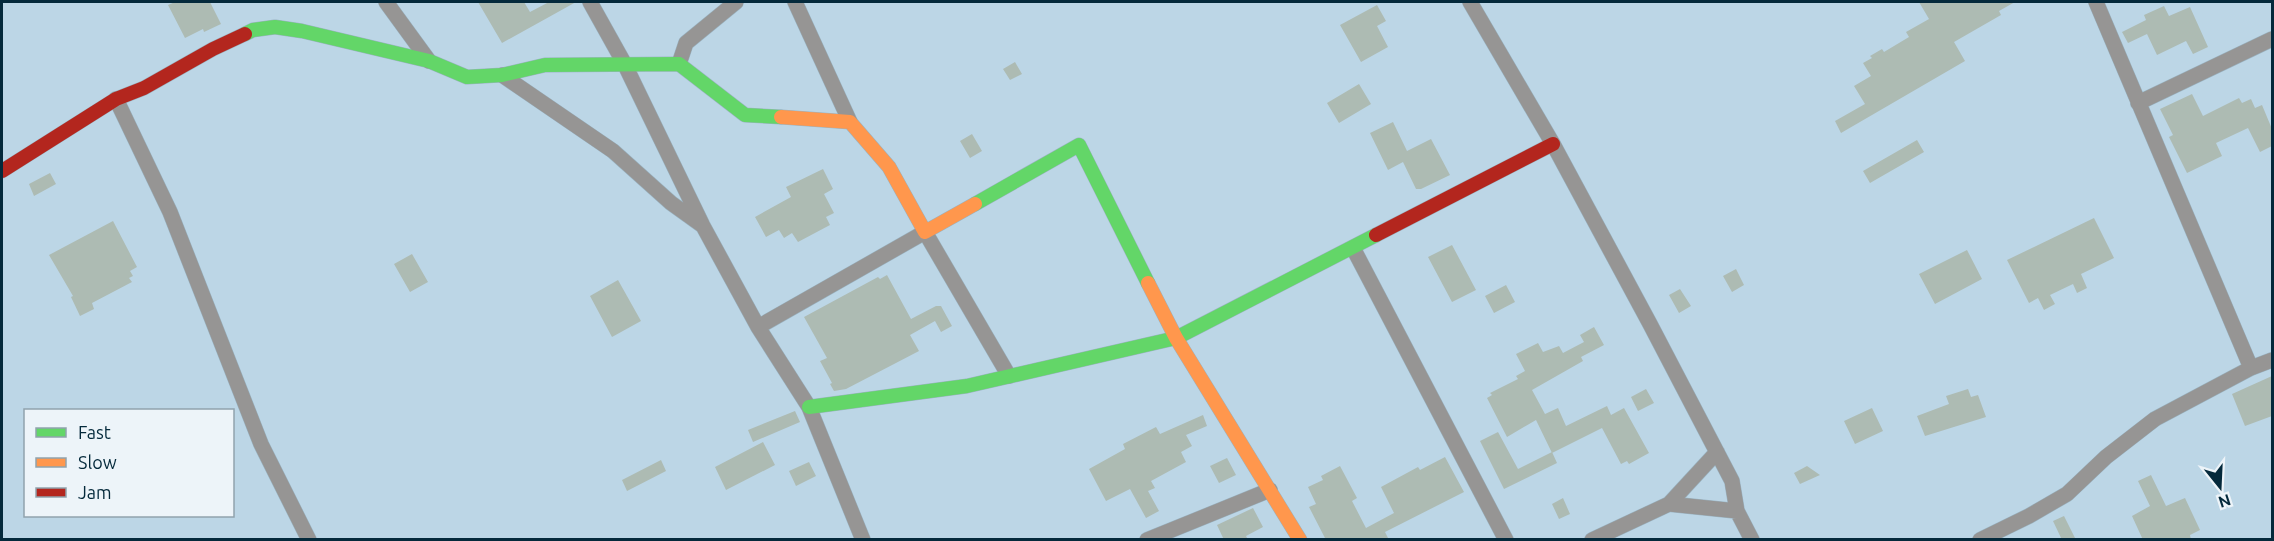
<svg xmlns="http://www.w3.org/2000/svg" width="2274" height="541" viewBox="0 0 2274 541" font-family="Ubuntu,sans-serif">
<rect width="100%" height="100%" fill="#bcd6e6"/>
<path fill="#adbbb3" d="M175,2H210L221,24L204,32L203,29L185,38L168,5Z
M478,2H524L530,12L549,2H576L502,43Z
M1919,2H2015L1999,11L2001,15L1954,42L1965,61L1841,133L1835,121L1865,104L1854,86L1871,76L1863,63L1872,58L1870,56L1882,49L1884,52L1909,37L1906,32L1929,19Z
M1377,5L1386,21L1377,26L1388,47L1361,62L1340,25Z
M2164,6L2169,16L2190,7L2208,47L2193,54L2186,41L2157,55L2147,34L2128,43L2122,32L2146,20L2144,15Z
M1015,62L1022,74L1010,80L1003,69Z
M1359,84L1371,104L1339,123L1327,103Z
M2192,94L2203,116L2239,98L2242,103L2251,99L2255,108L2262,105L2272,129V146L2260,152L2248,128L2216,143L2222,156L2187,173L2169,137L2173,135L2160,109Z
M1393,122L1407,151L1431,139L1450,175L1421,189H1416L1403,162L1388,170L1370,133Z
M972,134L982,151L970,158L960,141Z
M1917,140L1924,152L1870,183L1863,171Z
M823,169L833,189L824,194L834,213L826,217L830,225L798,242L792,233L784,238L779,230L766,237L755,217L791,197L786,187Z
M50,173L56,184L34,196L29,184Z
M2094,218L2114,258L2081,274L2087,288L2077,293L2073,284L2050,295L2055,304L2044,310L2038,298L2029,303L2007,260Z
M113,221L137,267L130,271L133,276L129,278L132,282L92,303L94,309L80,316L71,297L73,296L49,255Z
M1452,245L1476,290L1452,302L1428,257Z
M1967,250L1982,279L1935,304L1919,274Z
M412,254L428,282L410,292L394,264Z
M1736,269L1744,285L1732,292L1723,276Z
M887,275L911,319L936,306H941L952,326L941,332L935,321L910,335L919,351L846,389L834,391L830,384L832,383L820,361L827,358L804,317L878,277L880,279Z
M618,280L641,321L612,337L590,296Z
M1506,285L1515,302L1494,313L1485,296Z
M1680,289L1691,306L1679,313L1669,295Z
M1594,327L1604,345L1581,357L1583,361L1532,390L1545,414L1558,408L1566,426L1607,406L1611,415L1624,408L1649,453L1629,464L1627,461L1621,464L1602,428L1552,453L1536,420L1507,437L1487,398L1492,395L1490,393L1518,379L1516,376L1525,371L1516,354L1538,343L1543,352L1559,346L1563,353L1584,342L1580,335Z
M2272,376V416L2245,426L2232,394Z
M1646,389L1654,403L1638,411L1631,397Z
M1968,389L1971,397L1978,395L1986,417L1925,436L1917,416L1949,404L1946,396Z
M1872,408L1883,431L1855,444L1844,421Z
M795,411L800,422L753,442L748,430Z
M1203,415L1207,426L1186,435L1192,446L1181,452L1186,462L1151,481L1155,488L1148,491L1159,511L1146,518L1130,489L1106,501L1089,469L1125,449L1123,444L1156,427L1160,434Z
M1498,432L1518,469L1552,452L1557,463L1504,489L1480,441Z
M763,442L775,465L726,490L715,467Z
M1445,457L1464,492L1385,532L1389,540H1326L1309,507L1316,504L1308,487L1323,480L1321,476L1340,466L1357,498L1352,501L1366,528L1394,513L1381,487L1418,467L1420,470Z
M1227,458L1236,475L1219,483L1210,466Z
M661,460L666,471L627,491L622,480Z
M809,462L816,476L796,486L789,471Z
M1807,466L1820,475L1800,484L1794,473Z
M2151,475L2166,506L2185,498L2200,530L2190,535L2191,540H2143L2132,516L2150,506L2138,481Z
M1563,498L1570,514L1559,519L1552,504Z
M1253,508L1263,527L1246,536L1248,540H1224L1217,525Z
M2064,516L2076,540H2062L2053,521Z"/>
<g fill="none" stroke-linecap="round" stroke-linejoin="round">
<g stroke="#9ab3c1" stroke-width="16">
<path id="street" d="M386,2L429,61
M590,2L624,63L702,224
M795,2L850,122
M1470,2L1553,144L1650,324L1732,481L1737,511L1752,540
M2096,2L2251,368
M679,64L686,43L736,2
M502,75L613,151L671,203L703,226L758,327L809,407L863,540
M116,99L170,212L261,444L309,540
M2138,103L2272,39
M1353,248L1506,540
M758,327L925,232L1009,376
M1669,504L1737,511
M1147,540L1270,490
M1592,540L1669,504L1717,452
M1980,540L2029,516L2067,494L2106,457L2155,419L2251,368L2272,360"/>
</g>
<g stroke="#9ab3c1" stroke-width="15">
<path id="fast" d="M245,34L253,30L275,27L302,31L429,61L467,77L502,75L545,65L679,64L745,115L781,117
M975,204L1079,145L1148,283
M809,407L967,386L1176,338L1376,235"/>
</g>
<g stroke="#9ab3c1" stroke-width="15">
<path id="slow" d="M781,117L850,122L889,167L925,232L975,204
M1148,283L1176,338L1300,540"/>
</g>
<g stroke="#9ab3c1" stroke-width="15">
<path id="jam" d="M2,171L116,99L144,88L213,49L245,34
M1376,235L1553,144"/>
</g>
<use href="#street" stroke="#969594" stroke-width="15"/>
<use href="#fast" stroke="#63d668" stroke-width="14"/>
<use href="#slow" stroke="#ff974d" stroke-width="14"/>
<use href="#jam" stroke="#b3261e" stroke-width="14"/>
</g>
<rect width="2274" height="541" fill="none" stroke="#04293b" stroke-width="6"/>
<rect x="24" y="409" width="210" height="108" fill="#edf4f9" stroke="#90a3ad" stroke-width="1.5"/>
<rect x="36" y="428" width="30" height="9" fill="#63d668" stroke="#90a3ad" stroke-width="1.5"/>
<text x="78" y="439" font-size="18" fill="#04293b">Fast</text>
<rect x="36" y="458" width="30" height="9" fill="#ff974d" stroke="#90a3ad" stroke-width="1.5"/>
<text x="78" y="469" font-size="18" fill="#04293b">Slow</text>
<rect x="36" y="488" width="30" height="9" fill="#b3261e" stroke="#90a3ad" stroke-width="1.5"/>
<text x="78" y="499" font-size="18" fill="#04293b">Jam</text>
<g transform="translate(2220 487) rotate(162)" stroke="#edf4f9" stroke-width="4.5" paint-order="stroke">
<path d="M0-4.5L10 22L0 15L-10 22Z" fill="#04293b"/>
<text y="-9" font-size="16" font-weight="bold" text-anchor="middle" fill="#04293b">N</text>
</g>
</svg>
